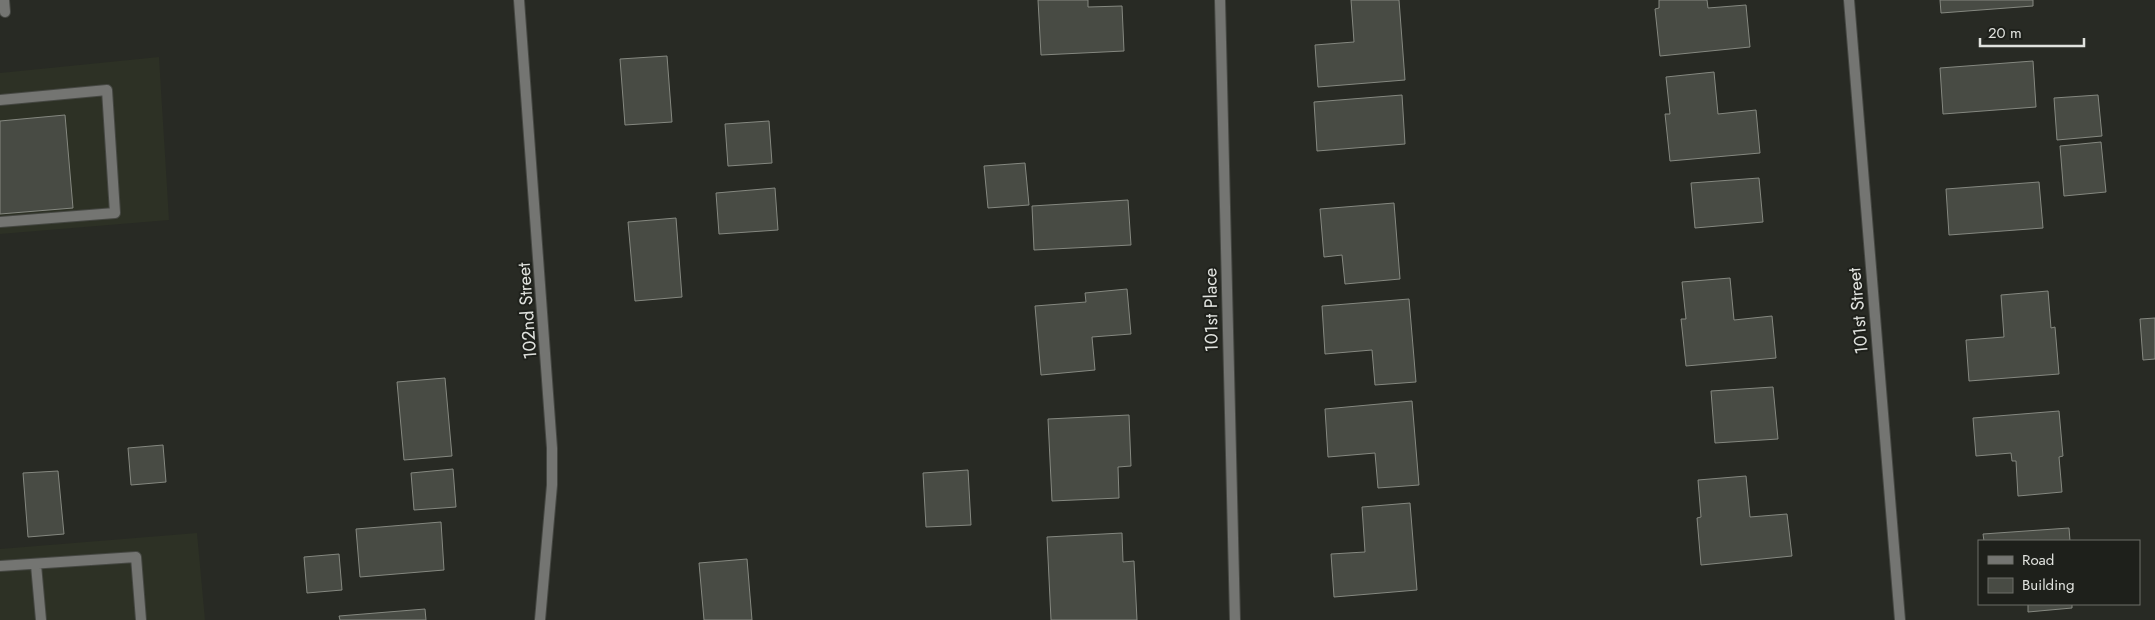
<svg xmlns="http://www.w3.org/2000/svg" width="2155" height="620" viewBox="0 0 2155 620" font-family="Jost,sans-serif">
<rect width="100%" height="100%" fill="#282a24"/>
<path fill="#2d3125" d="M159,57L169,220L0,234V73Z
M197,533L205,620H0V549Z"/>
<path fill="#484b44" stroke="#858880" d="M1038,0H1088V7L1122,6L1124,51L1041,55Z
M1351,0H1399L1405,80L1318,87L1315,45L1354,42Z
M1659,0H1707L1708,8L1746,5L1750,47L1660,56L1655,9L1659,8Z
M1940,0H2033V6L1941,13Z
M667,56L672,122L625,125L620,59Z
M2033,61L2036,107L1943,114L1940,68Z
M1714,72L1718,114L1756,110L1760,153L1670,161L1665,114H1670L1666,77Z
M1402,95L1405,144L1317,151L1314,102Z
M2098,95L2102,136L2057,140L2054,98Z
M65,115L73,208L0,214V121Z
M769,121L772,163L728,166L725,124Z
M2101,142L2106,192L2064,196L2060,146Z
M1025,163L1029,205L988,208L984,166Z
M1759,178L1763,222L1695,228L1691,183Z
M2039,182L2043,228L1949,235L1946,189Z
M775,188L778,230L719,234L716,193Z
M1128,200L1131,245L1034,250L1032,206Z
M1394,203L1400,279L1345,284L1342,255L1324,257L1320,209Z
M676,218L682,297L635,301L628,222Z
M1730,278L1734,320L1772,316L1776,358L1686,366L1681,319H1686L1682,282Z
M1127,289L1131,334L1092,337L1095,370L1041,375L1035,306L1086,302L1085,293Z
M2048,291L2051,328L2055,327L2059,374L1969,381L1966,340L2004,337L2001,295Z
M1409,299L1416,382L1375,385L1372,350L1325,354L1322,306Z
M2155,318V359L2143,360L2140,319Z
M445,378L452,456L404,460L397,382Z
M1773,387L1778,439L1715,443L1711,391Z
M1412,401L1419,485L1378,488L1375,453L1328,457L1325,409Z
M2059,411L2063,456L2059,457L2062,492L2018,496L2016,461H2012L2011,453L1976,456L1973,418Z
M1129,415L1131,466L1118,467L1119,498L1052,501L1048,419Z
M163,445L166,482L131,485L128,448Z
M453,469L456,507L414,510L411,473Z
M968,470L971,525L926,527L923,473Z
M58,471L64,534L28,537L23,473Z
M1746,476L1750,517L1787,514L1792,556L1701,565L1697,518L1701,517L1698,480Z
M1410,503L1417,590L1334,597L1331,554L1365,552L1362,507Z
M441,522L444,570L360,577L356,529Z
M2069,528L2070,541H1984L1983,534Z
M1122,533L1123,562L1134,561L1137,620H1051L1047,537Z
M339,554L342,590L307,593L304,557Z
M747,559L752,620H704L699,563Z
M2028,604H2072V608L2028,612Z
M425,609L426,620H340L339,616Z"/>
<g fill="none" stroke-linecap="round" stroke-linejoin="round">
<g stroke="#454742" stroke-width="12">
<path id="service" d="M4,0L5,12
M0,100L107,90L115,213L0,222
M36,565L41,620
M0,566L136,557L141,620"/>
</g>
<g stroke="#454742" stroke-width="12">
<path id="minor" d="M519,0L552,448V485L540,620
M1220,0L1235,620
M1849,0L1900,620"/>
</g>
<use href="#service" stroke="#747572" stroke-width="10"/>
<use href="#minor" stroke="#747572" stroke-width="10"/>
</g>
<g text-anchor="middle" stroke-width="4" stroke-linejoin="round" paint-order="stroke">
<g font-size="18" fill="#e0e2de" stroke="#1e201b">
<text transform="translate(1211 310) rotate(-91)" y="6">101st Place</text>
<text transform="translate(527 311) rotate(-94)" y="6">102nd Street</text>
<text transform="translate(1858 311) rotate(-95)" y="6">101st Street</text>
</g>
</g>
<rect x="1978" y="540" width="162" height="65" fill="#1e201b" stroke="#6c6e69"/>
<rect x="1988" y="556" width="25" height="8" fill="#747572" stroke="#6c6e69"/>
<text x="2022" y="565" font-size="15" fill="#e0e2de">Road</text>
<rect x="1988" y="578" width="25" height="15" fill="#484b44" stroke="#6c6e69"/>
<text x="2022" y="590" font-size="15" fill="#e0e2de">Building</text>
<path d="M1980 38v8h104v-8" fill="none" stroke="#e0e2de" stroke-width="2.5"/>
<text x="1988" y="38" font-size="15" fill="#e0e2de" stroke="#1e201b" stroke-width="4" paint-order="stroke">20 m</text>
</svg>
